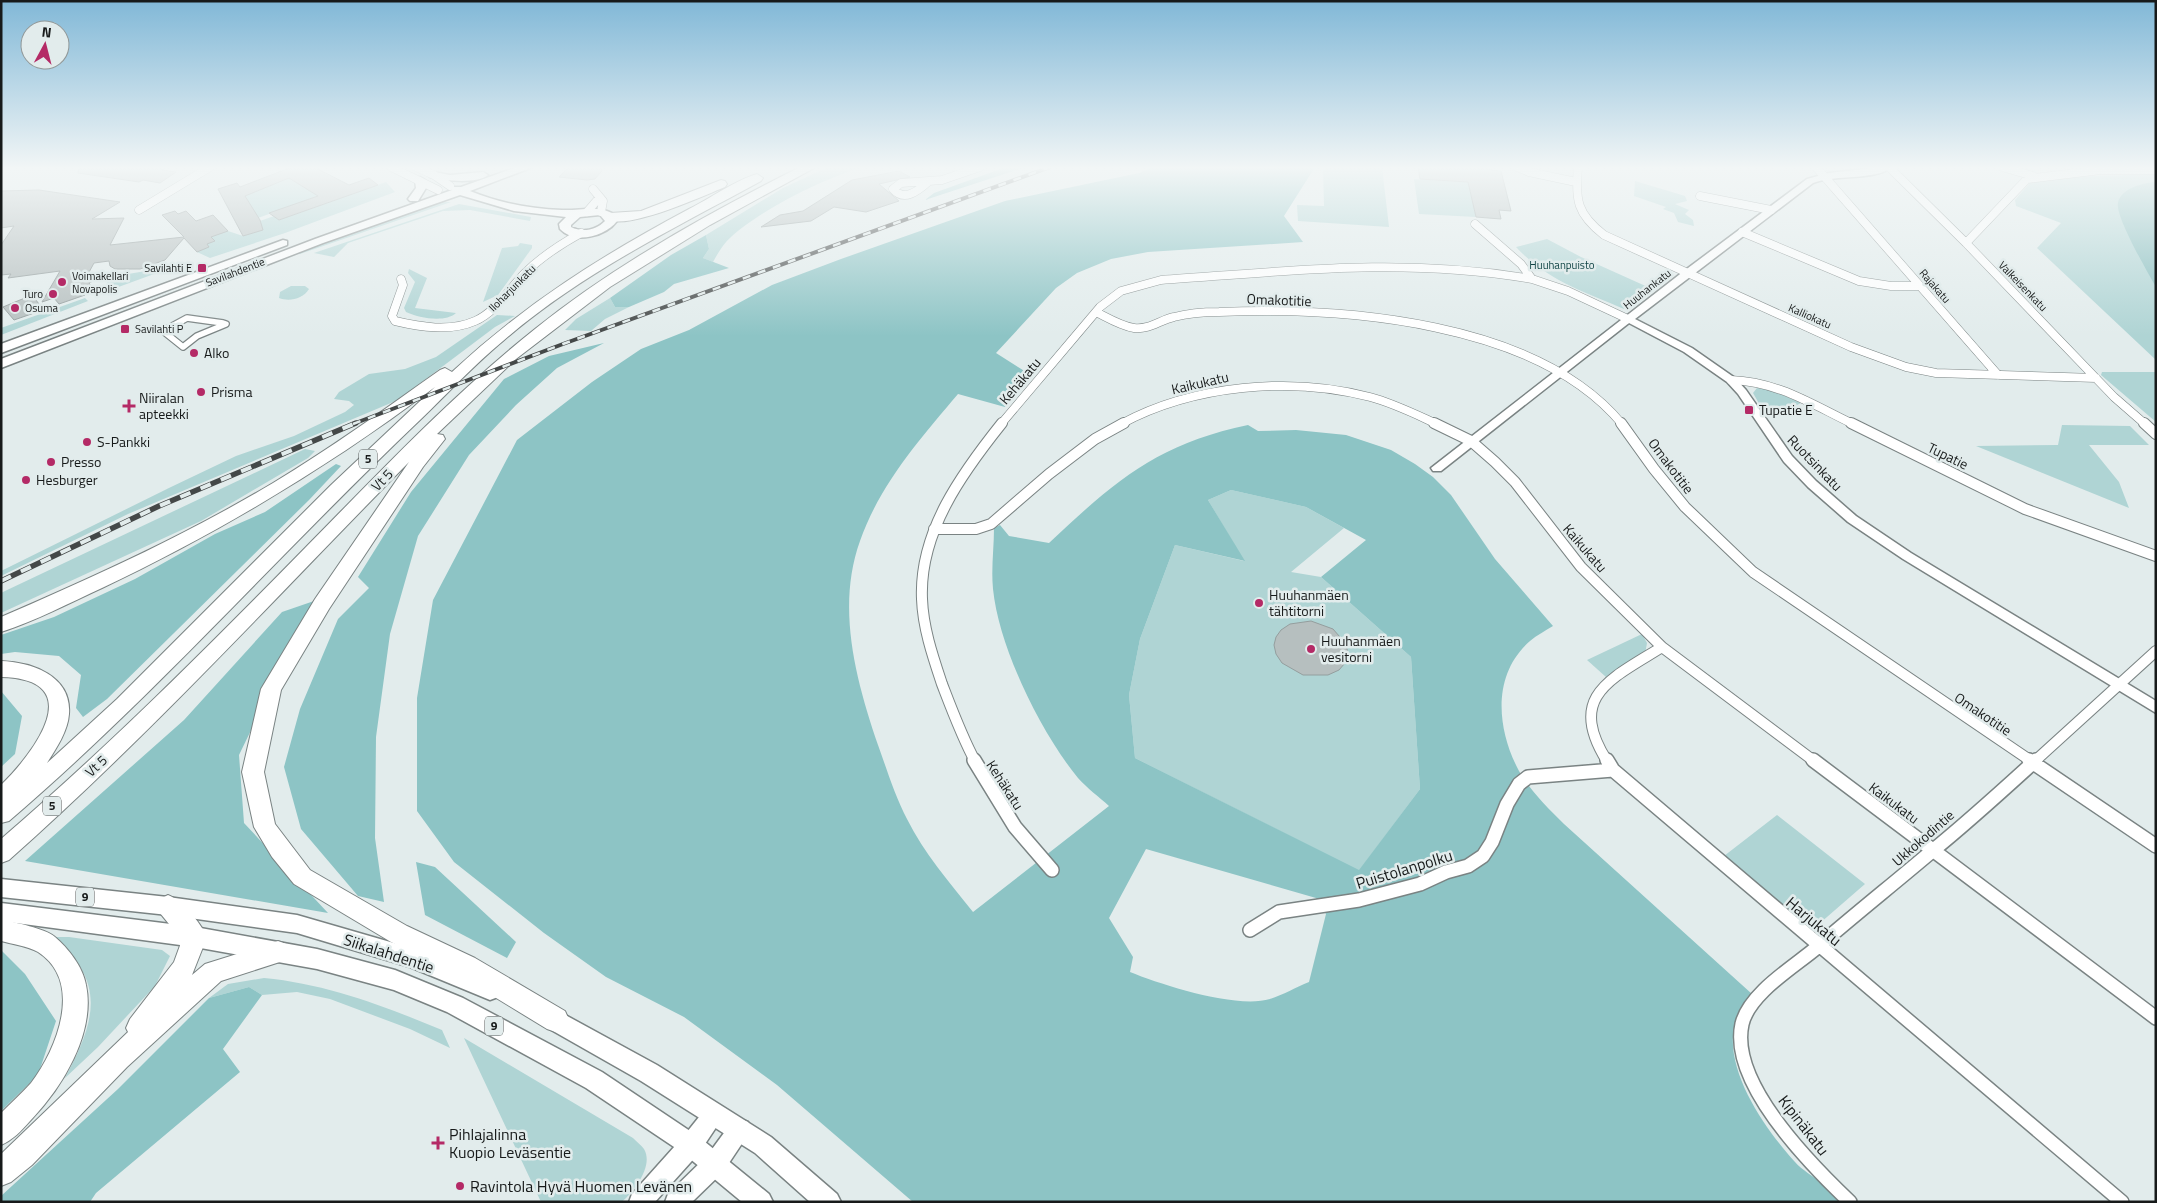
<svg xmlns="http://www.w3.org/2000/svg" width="2157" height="1203" viewBox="0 0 2157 1203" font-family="'Titillium Web',sans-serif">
<rect width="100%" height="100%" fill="#e2ecec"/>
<path fill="#afd4d4" d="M828,167H864C826,177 760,210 731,237C723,244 718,253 713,262L703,258L709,249L706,235L783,188Z
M1323,167H1382L1389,227L1298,221L1297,205L1324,206Z
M299,174L318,196L258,218L245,196Z
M2156,174V360L2037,248L2061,223L2016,206L2015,200L2034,178Z
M1414,179L1468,182L1476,217L1419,214Z
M1635,181L1685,196L1687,201L1675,204L1689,210L1685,214L1693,220L1694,226L1678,222L1674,213L1663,209L1666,207L1634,196Z
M386,182L395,192L285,233L210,258L197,252L209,247L207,244L215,241L211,237L228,231L243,236L263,230L260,221L274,216L279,220Z
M442,202H451L300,254L298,253Z
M459,204L531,217L530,221L470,210L443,211L348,243L334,257L314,253Z
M1547,239L1581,257L1650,288L1624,309C1583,291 1548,281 1516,247Z
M520,243L532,245V248L498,295L483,302L502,248L518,246Z
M176,266L102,293L110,277Z
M409,269L427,278L415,308L456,313C445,323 419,318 406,312L404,308L415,282L408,273Z
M291,286H305L309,289C303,299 289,302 279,298L280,292Z
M85,298L88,301L1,335V328Z
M610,298L615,307H629L605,319L591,331L565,330L576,319Z
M497,315L515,316L495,327L398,400L128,514L1,576V571L171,487L236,456L294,436L345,412L354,405L349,401L334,399L339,392L369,374L405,369L436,357Z
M2102,372H2156V422L2101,375Z
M1757,388L1769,389L1801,403L1785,411L1765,414L1753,393Z
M2062,425L2130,426L2149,445H2089L2119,482L2129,508L1976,446L2058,445Z
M305,449L315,451L308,458L201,521L1,613V593L5,591Z
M1231,490L1306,507L1344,528L1291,572L1321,577L1411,657L1420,789L1359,871L1135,758L1129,695L1140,639L1175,545L1244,561L1208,500Z
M1642,634L1647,643L1645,654L1606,677L1587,660Z
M1777,815L1865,884L1812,930L1724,856Z
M52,937H69L162,950L170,956L155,986L98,1047L65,1078C95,1022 108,981 52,937Z
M264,978C327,984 384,1006 442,1030L450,1048L410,1029L330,999L297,992L262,995L249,987L209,998L228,984Z
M464,1038L633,1138C636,1141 641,1145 644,1149C654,1166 634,1191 622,1202H541Z"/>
<path fill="#8dc4c5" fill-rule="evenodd" d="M1006,167H1026L925,200L934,193Z
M1153,167H1315L1284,216L1303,242L1148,252L1111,259L1077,273L1056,288L996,353L1026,372V384L1005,407L958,394C920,439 880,484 860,541C836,608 856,680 878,745C887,770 895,796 907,819C924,853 949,882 973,912L1109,806C1099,797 1087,788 1078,778C1041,733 999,648 993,589C991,569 994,548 994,528L1000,525L1009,536L1049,543C1115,481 1157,444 1248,425L1258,431L1296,430L1346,435L1391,450L1415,464L1433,477L1451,495L1495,559L1553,626C1545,631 1537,635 1530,641C1491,675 1497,730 1519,771C1531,792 1548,808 1564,824L1752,994C1703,1042 1759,1122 1795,1162C1802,1170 1813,1176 1822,1183C1828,1189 1835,1196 1841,1202H913L777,1085L684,1017L606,977L544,933L454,862L417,811V698L433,600L517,440L592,382L641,349L689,330L772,285L841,259L1005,201L1139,173ZM1231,490L1306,507L1366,540L1321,577L1411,657L1420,789L1359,870L1135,758L1129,695L1140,639L1175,545L1245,561L1208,500ZM1146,849L1316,898L1326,914L1309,982C1296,987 1283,995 1270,999C1236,1009 1162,985 1130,972L1133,957L1109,918Z
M706,235L709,249L703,258L729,268L674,284L664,292L629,307H615L610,298L671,255Z
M604,343L557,368L516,405L469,455L418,536L390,634L376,737L375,838L384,902L358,896L301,829L284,767L300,709L338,619L369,588L358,577L411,492L504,379L549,356Z
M336,464L341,466L309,500L107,699L83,717L76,708L81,675L59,656L15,652L1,654V635L54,617L135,579L215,534L265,512Z
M314,601L239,755L244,823L328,913L25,861L184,720L282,612Z
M1,691L22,716L15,754L1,767Z
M416,862L435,867L516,942L507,958L425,915Z
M1,950L25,974L56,1021L38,1075L1,1111Z
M249,987L262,995L223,1049L240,1072L96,1193L90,1202H1V1196L118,1089L209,998Z"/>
<path fill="#86bdbe" d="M2156,182V287C2148,273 2115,216 2118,203C2121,188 2143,183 2156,182Z"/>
<path fill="#b6bfbf" stroke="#949e9e" d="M79,167H168L162,170L176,172L160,183L143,180L139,182L78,173Z
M292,167H314L349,185L369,178L378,185L279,220L269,213L318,196L289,178L245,196L260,220L263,230L243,236L218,189L237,183L240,187Z
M569,167H605L595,179L587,180L559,177Z
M1418,167H1489L1490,170L1501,171L1511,211L1499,210L1501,219L1476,217L1468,182L1420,179Z
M899,171L910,177L879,184L899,201L866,212L834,207L811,221L761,227L780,215L803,211L852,180Z
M39,190L120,202L92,219L124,218L110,245L184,237L162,215L175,211L178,214L186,211L196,221L213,215L228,231L211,237L215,241L207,244L209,247L197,252L184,238L165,260L140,269H115L110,266L109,261L94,263L88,274L93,281L89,283L91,286L80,289L85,295L59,304L54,298L42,302L60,271L8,278L11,274L1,275V245L14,226L1,228V191Z
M32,295L39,304L35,305L40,311L14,320L3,307Z
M1311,621L1333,629L1346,644L1348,654L1345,663L1339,670L1328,675H1303L1282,663L1276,654L1274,645L1276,637L1281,630L1290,624Z"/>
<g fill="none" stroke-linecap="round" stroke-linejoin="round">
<g stroke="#7a8383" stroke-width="8">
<path id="pedestrian" d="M187,318L223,323L226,324L197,336L183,347L163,331Z"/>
</g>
<g stroke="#7a8383" stroke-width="9">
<path id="minor-far2" d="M391,167L438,190
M416,167L434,175L450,186
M1517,167L1529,172L1576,182
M1578,167C1575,200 1577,214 1604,235L1851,347L1906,367L1936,373L2096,378
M1816,167L1998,375
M1889,167L1966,243
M2002,167L2033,176
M928,182C918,191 904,202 893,189L901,183L942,180L980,167
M593,189L603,201L601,212
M1700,196L1771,210
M139,210L210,167
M587,212L599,198
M1475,224L1521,264L1532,279L1568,291L1628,319
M1742,232L1859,281L1891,286H1920
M401,279L403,285L392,316L395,321C420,327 450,332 475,321C496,312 509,289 525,273C541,257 561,244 581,233
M1096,312C1108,318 1121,326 1134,328C1149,330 1160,320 1174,317C1189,313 1204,312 1219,312C1344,307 1537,321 1622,424
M1731,380C1779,382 1811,404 1853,424
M1001,424L1100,307L1121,291L1161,280C1289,271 1404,257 1532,279
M1121,424C1193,385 1291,376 1370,397C1393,403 1415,414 1437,424
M2145,424L2114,397L1966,243L2027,179L2101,170H2156"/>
</g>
<g stroke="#7a8383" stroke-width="12">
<path id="minor-far1" d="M1434,423L1471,441L1495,462L1515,482L1581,567L1662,647L1814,761
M1621,423L1654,469L1685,507L1753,572L2031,761
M1851,423L2025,509L2156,556
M2144,423L2156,434
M934,529H976L991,524L1049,474L1095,439L1124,423
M975,761C962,737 952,710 942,684C933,657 923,628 922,599C919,532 962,473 1002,423
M1607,761C1566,696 1611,679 1662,647
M2035,761L2156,651"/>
</g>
<g stroke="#7a8383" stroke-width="16">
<path id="minor" d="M974,760L1015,827L1052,870
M1607,760L1613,770L2122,1202
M1813,760L2156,1018
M2029,760L2156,846
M1250,930L1279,912L1359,900L1420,884L1446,872L1468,866L1483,856L1492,842L1507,804L1519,784L1528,777L1613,770
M1850,1202C1811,1165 1729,1083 1742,1024C1749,994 1792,968 1815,949C1853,916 1892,885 1931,852C1967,823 2002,791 2036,760"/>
</g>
<g stroke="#7a8383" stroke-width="3">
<path id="tertiary" d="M1880,167H1893C1873,181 1837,174 1813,183L1635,319L1692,348L1735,378L1746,390L1792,456L1816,481L1856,516L1911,553L2156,701V713L1903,559L1848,522L1808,487L1784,462L1738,394L1727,382L1684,352L1629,323L1441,471H1433L1431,468L1684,271L1807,179L1829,173Z"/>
</g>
<g stroke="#7a8383" stroke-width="3">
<path id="secondary" d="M714,1103L721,1107L725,1114L699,1153L655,1202H629L632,1194L683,1137L707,1107Z
M740,1119L748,1122L751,1130L723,1172L692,1202H665L668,1194L707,1156L732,1122Z"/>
</g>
<g stroke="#7a8383" stroke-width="3">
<path id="primary" d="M517,167H533L470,191C499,203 531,209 562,210C579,211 596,205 612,213L617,221C606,236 575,245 560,229L559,224L566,217L514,211L460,195L323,243L1,368V359L315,239L452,190V187H461ZM600,215L605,221C596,230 583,233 571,227V225L580,217Z
M434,172L450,175L483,172L488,175C478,184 444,181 430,177V173Z
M420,177L425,180L426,188L418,201H410L408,199L416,188L415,180Z
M283,240L287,241V245L1,353V344Z
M1,879L168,897L297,915L411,948L498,983L501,990L498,997L490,1000L410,967L297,933L168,915L1,897Z
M1,903L195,927L317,949L395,970L463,998L602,1072L699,1137L769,1194L773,1202H742L683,1153L586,1088L447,1012L394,990L317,969L195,947L1,921Z
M547,1005L657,1065L771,1137L837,1194L841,1202H810L755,1153L641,1081L539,1023L536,1016L539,1009Z"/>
</g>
<g stroke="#7a8383" stroke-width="2">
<path id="motorway" d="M800,167H816L710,225L610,287L516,359L437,434L443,435L445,439L423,467L329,609L281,690L264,772L275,824L310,870L407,926L475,958L565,1011L569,1020L565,1029L556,1032L547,1029L457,974L391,942L294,884L272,857L254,827L242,772L261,689L315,599L409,462C277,596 150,735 9,860L1,863V839C108,747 207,648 306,547C380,472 452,395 535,329C616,264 707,214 800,167Z
M757,174L763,178L761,181C673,229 580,274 503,341C474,365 447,394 420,420C281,552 155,696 9,821L1,823V785C34,753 90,679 1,677V661C32,662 72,676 69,714C68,731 56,749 47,763L117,699L331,485L435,387C330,466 220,532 102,588C69,603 36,621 1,632V617C94,577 186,535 273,483C331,448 385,409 440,370L445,368L452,372C526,303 601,256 689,209C709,199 736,180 757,174Z
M721,180L725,181L727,184L725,187C705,195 619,235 603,217L610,213L641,211Z
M168,895C183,901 200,922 207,937L192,975L205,964L278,941L286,944L290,952L286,960L221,981L127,1067L32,1165L11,1182L1,1186V1154L128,1032L126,1028L130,1019L174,962L182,940L160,913L156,906L160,899Z
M1,919C15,923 45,928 55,937C68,948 83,967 86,985C96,1033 62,1088 30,1121C21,1131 13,1140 1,1145V1113C11,1103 22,1093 31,1083C57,1049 84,982 38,952C28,946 12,944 1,941Z"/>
</g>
<use href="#pedestrian" stroke="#fff" stroke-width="5.5"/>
<use href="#minor-far2" stroke="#fff" stroke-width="8"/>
<use href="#minor-far1" stroke="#fff" stroke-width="10"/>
<use href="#minor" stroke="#fff" stroke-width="13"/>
<use href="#tertiary" fill="#fff" fill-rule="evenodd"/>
<use href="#secondary" fill="#fff" fill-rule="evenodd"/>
<use href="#primary" fill="#fff" fill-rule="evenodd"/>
<use href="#motorway" fill="#fff" fill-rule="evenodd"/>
<g stroke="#444848" stroke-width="4">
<path id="rail-far1" d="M353,424L563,344L1050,167"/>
</g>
<g stroke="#444848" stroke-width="5.5">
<path id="rail" d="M1,581L159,506L356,423"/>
</g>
<use href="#rail-far1" stroke="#e2ecec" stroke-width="2.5" stroke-dasharray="8" stroke-linecap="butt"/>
<use href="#rail" stroke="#e2ecec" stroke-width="4" stroke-dasharray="11" stroke-linecap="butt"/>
</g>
<linearGradient id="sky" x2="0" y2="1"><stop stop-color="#81b8d7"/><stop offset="0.5" stop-color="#f2f6f6"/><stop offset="1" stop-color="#f2f6f6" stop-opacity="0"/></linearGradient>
<rect width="2157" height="336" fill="url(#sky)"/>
<g fill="#b42a66" stroke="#e2ecec" stroke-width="2">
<rect x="197" y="263" width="10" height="10" rx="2.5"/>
<circle cx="62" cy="282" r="5"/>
<circle cx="53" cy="294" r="5"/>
<circle cx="15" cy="308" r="5"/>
<rect x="120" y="324" width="10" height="10" rx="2.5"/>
<circle cx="194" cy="353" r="5"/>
<circle cx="201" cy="392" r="5"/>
<path d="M126.5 398.5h5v5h5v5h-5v5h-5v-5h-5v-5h5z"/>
<rect x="1744" y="405" width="10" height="10" rx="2.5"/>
<circle cx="87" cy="442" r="5"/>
<circle cx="51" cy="462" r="5"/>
<circle cx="26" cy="480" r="5"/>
<circle cx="1259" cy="603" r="5"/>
<circle cx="1311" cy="649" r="5"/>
<path d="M435.5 1135.5h5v5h5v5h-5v5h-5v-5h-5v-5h5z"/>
<circle cx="460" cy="1186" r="5"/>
</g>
<g text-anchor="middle" stroke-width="5" stroke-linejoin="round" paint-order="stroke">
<g font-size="11" fill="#114445" stroke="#e2ecec">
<text x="1562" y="269">Huuhanpuisto</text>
</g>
<g font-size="11" fill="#171a1a" stroke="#e2ecec" text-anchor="start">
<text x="192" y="272" text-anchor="end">Savilahti E</text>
<text x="72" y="280">Voimakellari<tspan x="72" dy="13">Novapolis</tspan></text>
<text x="43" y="298" text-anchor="end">Turo</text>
<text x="25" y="312">Osuma</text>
<text x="135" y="333">Savilahti P</text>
</g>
<g font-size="11" fill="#171a1a" stroke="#e2ecec">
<text transform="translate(235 272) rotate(-21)" y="4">Savilahdentie</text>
<text transform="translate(1935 286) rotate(49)" y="4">Rajakatu</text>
<text transform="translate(2023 286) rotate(46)" y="4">Valkeisenkatu</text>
<text transform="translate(512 288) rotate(-45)" y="4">Iloharjunkatu</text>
<text transform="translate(1647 289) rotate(-38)" y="4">Huuhankatu</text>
<text transform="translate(1810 316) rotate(24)" y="4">Kalliokatu</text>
</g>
<g fill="#e2ecec" stroke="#545959" stroke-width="1">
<rect x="359" y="449.5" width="18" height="19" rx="4"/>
<rect x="43" y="796.5" width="18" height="19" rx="4"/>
<rect x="76" y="887.5" width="18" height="19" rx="4"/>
<rect x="485" y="1016.5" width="18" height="19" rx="4"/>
</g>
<g font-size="12" font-weight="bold" fill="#171a1a">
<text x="368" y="463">5</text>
<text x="52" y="810">5</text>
<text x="85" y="901">9</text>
<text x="494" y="1030">9</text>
</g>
<g font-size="14" fill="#171a1a" stroke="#e2ecec">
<text transform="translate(1279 300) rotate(2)" y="5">Omakotitie</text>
<text transform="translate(1020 381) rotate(-50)" y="5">Kehäkatu</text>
<text transform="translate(1200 383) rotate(-13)" y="5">Kaikukatu</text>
<text transform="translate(1948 456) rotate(26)" y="5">Tupatie</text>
<text transform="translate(1815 463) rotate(46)" y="5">Ruotsinkatu</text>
<text transform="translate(1671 466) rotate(53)" y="5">Omakotitie</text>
<text transform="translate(382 480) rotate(-46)" y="5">Vt 5</text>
<text transform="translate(1585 548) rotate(49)" y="5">Kaikukatu</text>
<text transform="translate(1983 714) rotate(34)" y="5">Omakotitie</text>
<text transform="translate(96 766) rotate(-43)" y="5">Vt 5</text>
<text transform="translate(1005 785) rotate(57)" y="5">Kehäkatu</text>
<text transform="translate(1894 803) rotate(37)" y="5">Kaikukatu</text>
<text transform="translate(1923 838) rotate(-41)" y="5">Ukkokodintie</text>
</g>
<g font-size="14" fill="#171a1a" stroke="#e2ecec" text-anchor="start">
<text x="204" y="358">Alko</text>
<text x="211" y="397">Prisma</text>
<text x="139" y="403">Niiralan<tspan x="139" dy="16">apteekki</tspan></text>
<text x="1759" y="415">Tupatie E</text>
<text x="97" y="447">S-Pankki</text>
<text x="61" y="467">Presso</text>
<text x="36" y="485">Hesburger</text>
<text x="1269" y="600">Huuhanmäen<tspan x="1269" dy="16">tähtitorni</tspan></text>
<text x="1321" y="646">Huuhanmäen<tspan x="1321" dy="16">vesitorni</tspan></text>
</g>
<g font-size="16" fill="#171a1a" stroke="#e2ecec">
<text transform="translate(1404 869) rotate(-17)" y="6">Puistolanpolku</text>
<text transform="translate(1814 921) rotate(40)" y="6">Harjukatu</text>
<text transform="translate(389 953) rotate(18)" y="6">Siikalahdentie</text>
<text transform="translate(1804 1125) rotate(52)" y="6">Kipinäkatu</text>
</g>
<g font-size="16" fill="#171a1a" stroke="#e2ecec" text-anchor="start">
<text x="449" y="1140">Pihlajalinna<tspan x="449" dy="18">Kuopio Leväsentie</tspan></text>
<text x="470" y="1192">Ravintola Hyvä Huomen Levänen</text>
</g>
</g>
<rect width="2157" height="1203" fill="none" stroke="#171a1a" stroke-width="5"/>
<g transform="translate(45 45) rotate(7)"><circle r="24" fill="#e2ecec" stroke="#919898"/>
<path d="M0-4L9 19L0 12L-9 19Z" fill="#b42a66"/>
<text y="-8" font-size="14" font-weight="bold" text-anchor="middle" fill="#171a1a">N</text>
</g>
</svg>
